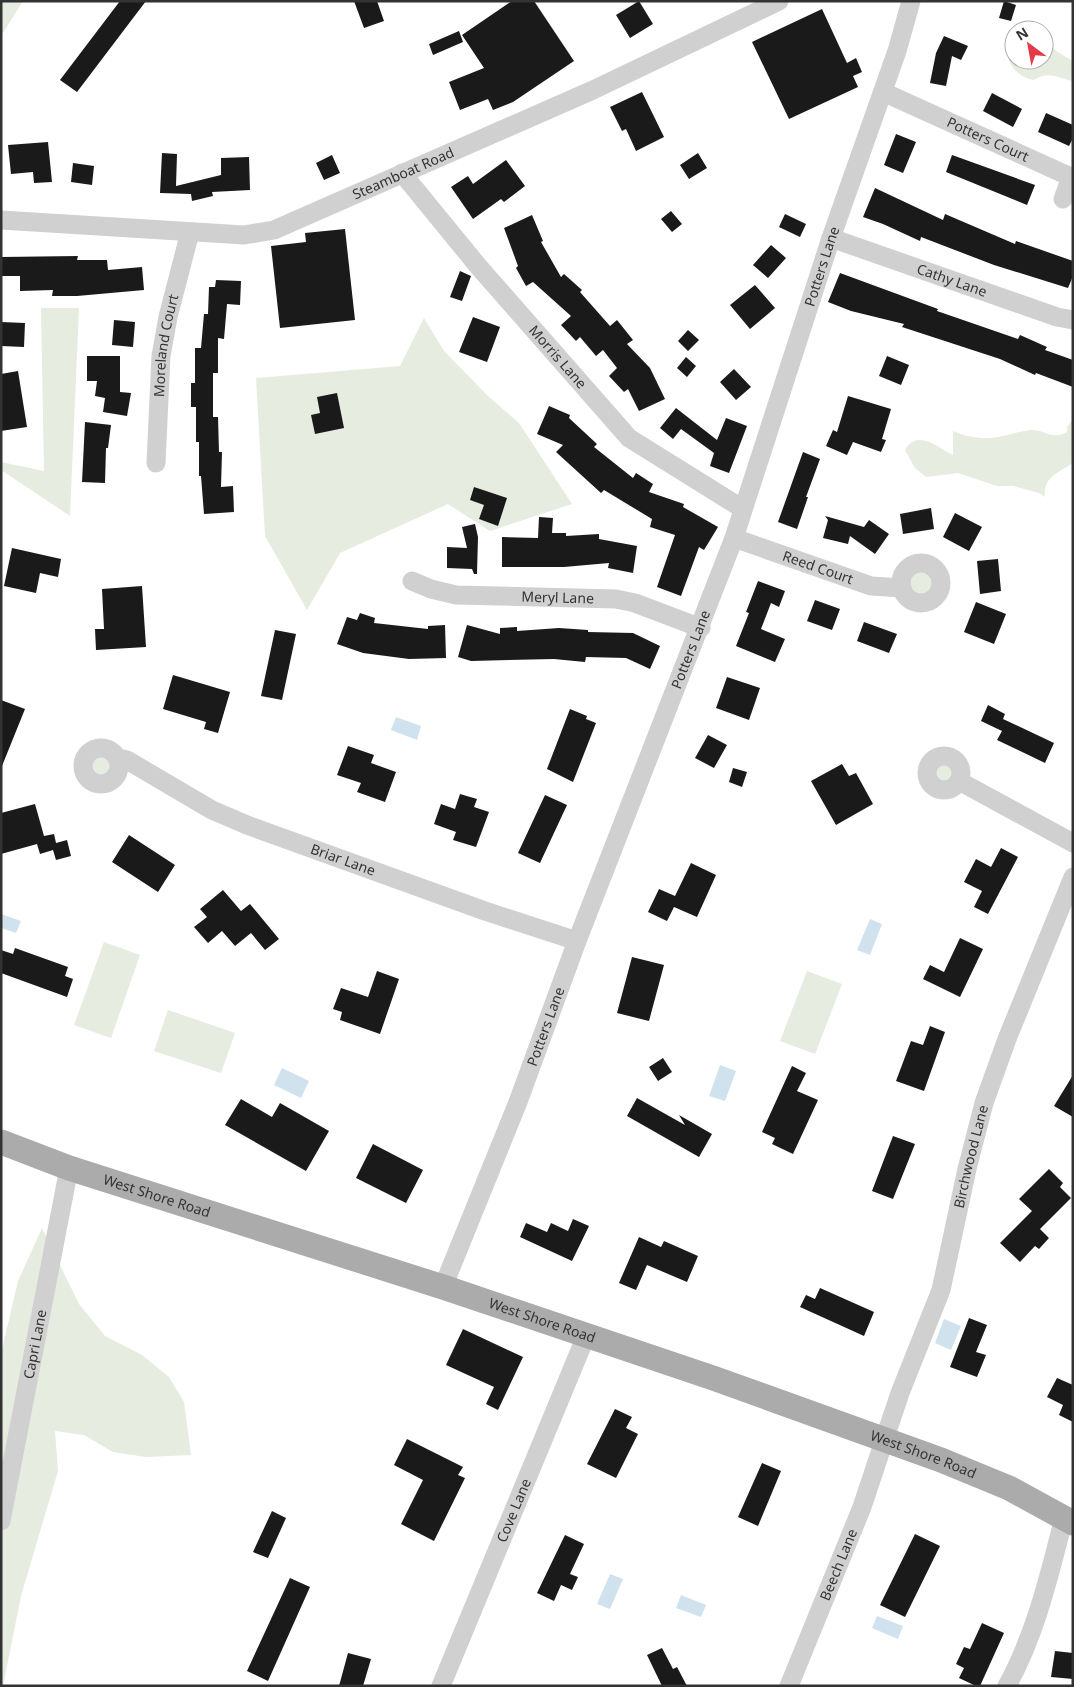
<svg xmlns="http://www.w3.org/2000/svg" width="1074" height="1687" viewBox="0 0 1074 1687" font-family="'Noto Sans',sans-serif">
<rect width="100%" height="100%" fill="#fff"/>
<path fill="#e6ecdf" d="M1,1H23L1,36Z
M1014,34V60H1044V41L1059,53L1073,61V81C1057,78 1050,70 1034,80C1012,77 999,52 1014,34Z
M41,308H79L70,516L1,470V462L44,471Z
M424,318L444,351L488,396L519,423L572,504L490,531L448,504L340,553L307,610L265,536L256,378L400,366Z
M1073,419V463C1059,472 1042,478 1045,497L1039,493L1013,486H997L958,473L926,477L915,468L905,450C918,428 938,448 953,455V431C968,438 987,440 1003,436C1012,434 1021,431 1030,430C1045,429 1052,441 1067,432V427Z
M908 583a14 14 0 1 1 28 0a14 14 0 1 1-28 0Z
M88 766a14 14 0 1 1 28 0a14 14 0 1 1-28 0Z
M929 773a14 14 0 1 1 28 0a14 14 0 1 1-28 0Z
M104,942L140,955L111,1038L74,1025Z
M807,971L842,984L815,1054L780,1041Z
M168,1010L235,1033L221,1073L154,1051Z
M42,1228L79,1304L105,1336L142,1355L169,1377L184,1402L191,1455L146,1457L113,1452L84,1435L55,1431L58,1471L21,1596L3,1686H1V1354L18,1281Z"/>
<path fill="#cfe2ee" d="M396,717L421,726L417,740L391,730Z
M1,914L21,921L16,933L1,928Z
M870,919L882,924L870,955L857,950Z
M720,1065L736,1071L725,1101L709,1096Z
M282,1068L309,1081L301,1098L274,1085Z
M944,1319L961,1326L951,1350L935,1343Z
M610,1574L623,1579L610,1609L597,1604Z
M681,1595L706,1605L701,1617L676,1608Z
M877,1616L903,1626L898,1639L872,1628Z"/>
<path fill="#1a1a1a" d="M120,1H146L77,92L60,80Z
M354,1H377L384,21L364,28Z
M512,1H534L574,61L513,102L493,110L488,99L460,110L449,82L484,68L462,35Z
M639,1L653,24L630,38L616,15Z
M1004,1L1016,5L1011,21L999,18Z
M822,9L847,63L856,58L862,72L853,76L858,87L789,119L752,42Z
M459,31L463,42L433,55L429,44Z
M944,36L968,46L961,60L952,56L946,86L930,83L936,53Z
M642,92L664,137L636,151L626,129L622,131L610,107Z
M992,93L1022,109L1013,127L983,111Z
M1046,113L1073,125V138L1069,146L1038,132Z
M896,134L916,142L903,173L884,165Z
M48,142L52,182L34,183L33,172L11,174L8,145Z
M162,153L177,154L176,186L221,175V158L249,157L250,190L212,192L213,196L192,201L191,194L160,193Z
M698,153L707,168L689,179L680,165Z
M332,155L340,173L324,180L316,163Z
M952,155L1035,185L1027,205L946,172Z
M506,160L525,186L504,202L501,199L473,219L451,187L468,176L473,184Z
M73,163L94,166L92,185L71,182Z
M875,188L943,220L945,214L1015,244L1016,241L1073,261V276L1068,288L994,265L921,237L920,241L883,224L863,217Z
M671,211L682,224L672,232L661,219Z
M785,214L806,224L800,237L779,227Z
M532,215L543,241L541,242L561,277L564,274L582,290L580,292L610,326L617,320L633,340L627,344L650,368L665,399L639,411L628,389L624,392L609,376L617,368L603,350L596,356L580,337L576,341L561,325L571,316L533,282L526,286L516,268L518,266L504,228Z
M345,229L355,320L280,328L271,246L306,242L305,233Z
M771,245L786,258L768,278L753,265Z
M78,256L77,260H107L108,270L142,267L144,290L77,296H52L53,290L20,291V276H1V257Z
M460,271L471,276L462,301L450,297Z
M840,273L938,309L937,311L1018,339L1020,335L1047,347L1045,350L1073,360V387L1036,373L1035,375L1000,359L902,327L904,324L851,311L828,302Z
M216,280L241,281L240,305L227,304L224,339L218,338V373H213V417H218L219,452H222L221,487L233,486L234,512L204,514L201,476H199V442H196V407H191V383H195V348H201L204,314H208L209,287H215Z
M755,285L775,308L750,329L730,305Z
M473,317L500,327L487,362L459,352Z
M114,320L135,322L133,347L112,345Z
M1,322L25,323L24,347L1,346Z
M688,330L699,340L688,351L678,341Z
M87,356H120V392L131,393L127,416L103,412L105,398L95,396L97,381H87Z
M887,356L909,365L901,385L879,376Z
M686,357L696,366L687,377L677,368Z
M734,369L751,387L736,400L720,382Z
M18,371L27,427L1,431V374Z
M337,393L344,428L315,434L311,415L320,413L317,397Z
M848,396L891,409L882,439L886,440L881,452L853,442L847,455L826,446L833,430L837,432Z
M549,406L570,415L569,418L597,444L594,447L633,478L636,473L653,484L649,492L684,504L683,507L718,527L704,550L699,547L681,596L657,587L675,535L650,527L652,519L604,490L601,493L556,452L563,445L537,434Z
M676,408L717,440L726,418L747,426L729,473L710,466L714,453L681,429L673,439L660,428Z
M85,422L111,425L108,448H106L105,483L82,482Z
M803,452L820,459L806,497H808L797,529L778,522Z
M474,487L507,498L498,526L479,519L484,505L470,500Z
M931,508L934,529L903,534L900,514Z
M955,513L982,527L969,551L943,537Z
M825,516L864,527L869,520L889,534L875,554L850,536L848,544L823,538L828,520Z
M539,517L553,518L552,533H566V536L599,534V539L637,546L633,573L608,568L609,563L564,567H502V537L538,538Z
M475,524L478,537L477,574H474L472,569L447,568V547L467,548L462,527Z
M12,548L61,559L58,577L40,573L36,593L4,586Z
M998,559L1001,591L980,594L977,561Z
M758,581L785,591L779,607L771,603L761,629L785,639L775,662L736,646L749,613L746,612Z
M142,586L146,647L96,650L95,629H104L102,589Z
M815,600L840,609L832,630L807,621Z
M976,602L1006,614L994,644L964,632Z
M360,613L375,618L374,623L428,629V626L445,625L446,658L409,659L363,653L337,644L347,617L357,620Z
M864,622L897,634L889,653L857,641Z
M467,625L500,634V628L517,627V631L559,628L588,630V632L633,633L660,646L650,669L626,658L586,657L585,662L554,659L471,661L458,657Z
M275,630L296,634L282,700L261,696Z
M173,675L230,692L218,733L204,729L206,722L163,709Z
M727,677L760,688L749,720L716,708Z
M1,700L25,709L2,766H1Z
M988,705L1005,714L1003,719L1054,743L1045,763L997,740L1002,731L981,721Z
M570,709L587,716L586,719L596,723L573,782L547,769Z
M708,735L727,745L714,768L695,758Z
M348,746L374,755L371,763L396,772L385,802L357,792L361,783L337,775Z
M842,764L849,776L856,773L873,804L836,825L811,781Z
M733,768L747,772L742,787L729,782Z
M460,794L477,799L474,807L489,812L476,847L453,840L456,832L434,824L441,804L455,809Z
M545,795L567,805L540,863L518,853Z
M35,804L44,836L54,834L56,843L67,840L71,856L56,860L53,850L40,854L37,844L1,854V813Z
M129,835L175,865L158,892L112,862Z
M1001,848L1018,857L988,914L974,907L982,891L964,882L976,859L991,867Z
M691,863L716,875L697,917L674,907L667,921L648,912L659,889L675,896Z
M223,890L241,911L250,904L279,939L265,950L251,933L235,946L222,931L208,943L194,927L207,917L200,909Z
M960,938L983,949L960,997L923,979L930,965L944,972Z
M15,948L68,967L65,976L73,979L67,997L1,973V950L13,954Z
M632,957L664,965L649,1021L617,1013Z
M377,971L399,979L380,1034L340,1020L342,1012L333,1009L341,988L368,997Z
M930,1026L945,1032L924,1091L896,1081L911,1041L923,1045Z
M663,1058L672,1072L658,1081L649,1067Z
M792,1066L806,1073L797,1091L818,1100L793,1154L772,1144L775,1138L762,1132Z
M1073,1075V1117L1054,1106Z
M637,1098L685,1125L679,1115L712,1134L699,1157L627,1116Z
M241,1099L272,1117L280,1103L329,1131L306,1171L225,1125Z
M893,1136L915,1144L893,1199L872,1191Z
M373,1144L423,1170L406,1203L356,1178Z
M1049,1169L1063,1183L1060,1187L1071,1198L1040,1229L1049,1238L1039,1249L1035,1246L1020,1262L1000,1243L1032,1211L1019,1199Z
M573,1219L589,1226L572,1261L520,1237L526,1223L547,1232L551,1223L568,1231Z
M639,1237L661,1247L664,1241L698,1256L687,1282L647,1265L636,1290L619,1283Z
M820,1288L874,1312L864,1336L800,1307L806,1295L815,1299Z
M969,1318L987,1325L976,1352L986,1355L977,1377L950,1367Z
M463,1329L523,1357L498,1410L486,1404L494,1387L446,1365Z
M1057,1378L1073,1385V1422L1059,1415L1063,1405L1047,1397Z
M615,1409L632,1417L626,1428L638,1434L616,1478L587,1464Z
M407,1439L463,1467L458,1475L465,1478L434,1541L401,1524L423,1480L394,1465Z
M762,1463L781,1471L758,1526L738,1517Z
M272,1511L286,1518L268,1558L253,1552Z
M915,1534L940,1546L905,1617L880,1605Z
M565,1535L584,1544L570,1574L578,1577L572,1590L561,1585L554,1601L537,1593Z
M290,1578L310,1587L268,1681L247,1671Z
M982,1623L1004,1633L980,1686H976L959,1678L964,1668L956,1664L964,1647L970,1649Z
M662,1648L673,1669L677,1667L687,1686H662L647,1655Z
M1055,1651L1073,1653V1679L1051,1677Z
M348,1653L371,1659L363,1686H339Z"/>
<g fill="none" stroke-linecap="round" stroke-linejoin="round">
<g stroke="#d0d0d0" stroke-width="19">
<path id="s1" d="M883,92L1071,177L1063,199"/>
<path id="s2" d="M402,173L478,266L629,438L743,509"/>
<path id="s3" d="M1,220L244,235L274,230L593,90L779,1"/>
<path id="s4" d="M831,238L1057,317L1073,320"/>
<path id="s5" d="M156,463L161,356L168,317L190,232"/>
<path id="s6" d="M734,538L871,586L902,588"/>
<circle cx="921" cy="583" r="20"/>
<path id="s7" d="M412,581L431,589L456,595L616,599L635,603L701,628"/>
<circle cx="101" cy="766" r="18"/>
<circle cx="944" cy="773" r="17"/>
<path id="s8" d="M118,758L127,760L212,810L247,825L485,911L577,941"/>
<path d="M959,781L1073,843"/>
<path id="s9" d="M443,1287L518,1102L577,941L734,538L831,238L897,51L911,1"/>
<path id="s10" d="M1,1521L69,1168"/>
<path id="s11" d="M441,1686L586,1336"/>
<path id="s12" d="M789,1686L862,1507L900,1393L941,1290L967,1169L984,1103L1007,1039L1073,877"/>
<path d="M1007,1686C1036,1633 1049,1576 1064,1518"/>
</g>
<path stroke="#ababab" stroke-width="25" id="s13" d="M1,1142L69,1168L443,1287L713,1378L941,1460L1009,1488L1073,1523"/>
</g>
<g text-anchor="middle" stroke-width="5" stroke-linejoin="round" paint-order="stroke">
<g font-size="14" fill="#333" stroke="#fff">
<text dy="5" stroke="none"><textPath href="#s1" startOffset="115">Potters Court</textPath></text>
<text dy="5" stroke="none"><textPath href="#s3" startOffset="415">Steamboat Road</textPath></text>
<text dy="5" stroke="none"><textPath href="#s9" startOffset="1089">Potters Lane</textPath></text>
<text dy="5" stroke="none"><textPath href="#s4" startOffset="128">Cathy Lane</textPath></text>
<text dy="5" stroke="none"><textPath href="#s5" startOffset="118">Moreland Court</textPath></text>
<text dy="5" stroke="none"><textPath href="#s2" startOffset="241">Morris Lane</textPath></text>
<text dy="5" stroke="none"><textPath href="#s6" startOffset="89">Reed Court</textPath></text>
<text dy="5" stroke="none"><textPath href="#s7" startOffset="148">Meryl Lane</textPath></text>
<text dy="5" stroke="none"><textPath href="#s9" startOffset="684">Potters Lane</textPath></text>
<text dy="5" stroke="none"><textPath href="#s8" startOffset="248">Briar Lane</textPath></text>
<text dy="5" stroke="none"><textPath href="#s9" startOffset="280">Potters Lane</textPath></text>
<text dy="5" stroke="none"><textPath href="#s12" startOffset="561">Birchwood Lane</textPath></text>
<text dy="5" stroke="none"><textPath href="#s13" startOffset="165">West Shore Road</textPath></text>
<text dy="5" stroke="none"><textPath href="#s13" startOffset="570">West Shore Road</textPath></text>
<text dy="5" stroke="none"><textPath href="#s10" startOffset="180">Capri Lane</textPath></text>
<text dy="5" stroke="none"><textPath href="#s13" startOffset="974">West Shore Road</textPath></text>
<text dy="5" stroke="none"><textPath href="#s11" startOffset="190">Cove Lane</textPath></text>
<text dy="5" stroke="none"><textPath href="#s12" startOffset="131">Beech Lane</textPath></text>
</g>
</g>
<rect width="1074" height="1687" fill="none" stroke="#333333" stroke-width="5"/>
<g transform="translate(1029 45) rotate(328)"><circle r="24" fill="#ffffff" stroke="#adadad"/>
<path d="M0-4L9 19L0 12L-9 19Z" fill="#e63946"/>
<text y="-8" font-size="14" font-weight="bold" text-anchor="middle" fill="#333333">N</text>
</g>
</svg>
